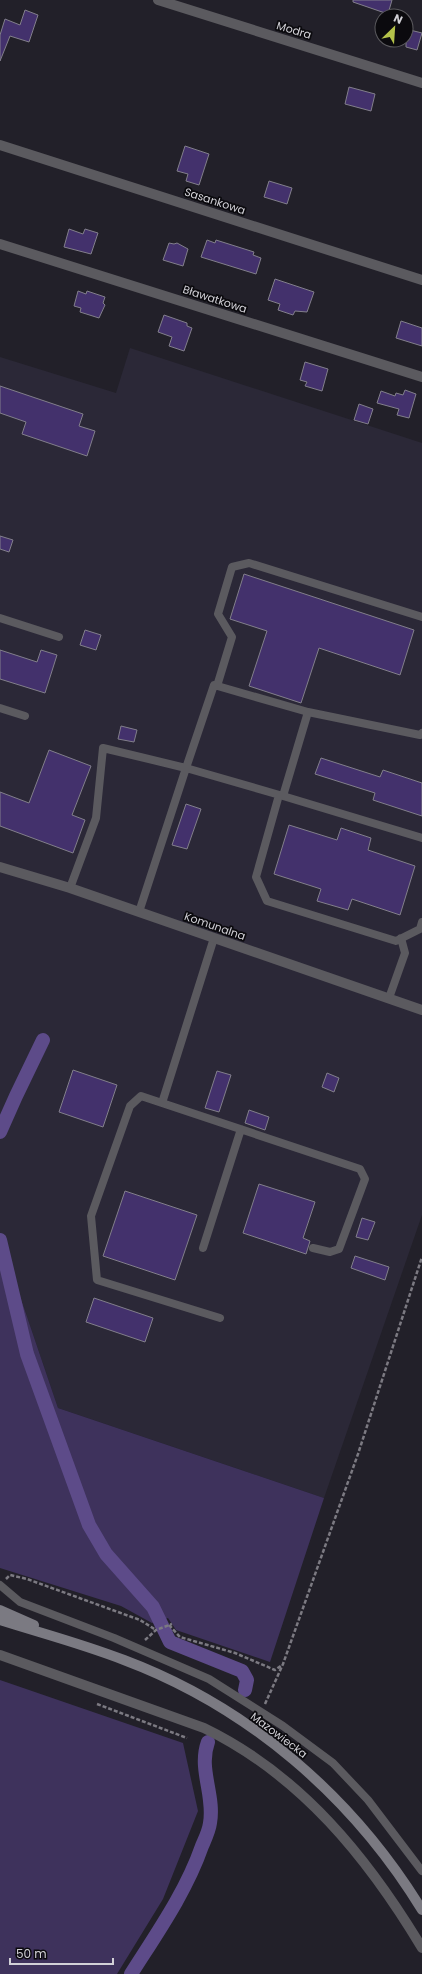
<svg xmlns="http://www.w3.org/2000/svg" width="422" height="1974" viewBox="0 0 422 1974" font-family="Poppins,sans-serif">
<rect width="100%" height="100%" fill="#222029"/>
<path fill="#2b2837" d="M130,348L422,443V1215L324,1498L58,1408L0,1237V357L116,393Z"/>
<path fill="#3e325c" d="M0,1237L58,1408L324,1498L270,1662L176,1630L168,1618L152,1623L121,1606L0,1568Z
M0,1680L183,1743L198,1811L163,1899L117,1974H0Z"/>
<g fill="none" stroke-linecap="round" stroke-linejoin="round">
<path stroke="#5d4b89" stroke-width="14" d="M0,1132L16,1096L43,1040
M0,1240L27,1354L89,1525L106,1554L153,1607L170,1642L242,1671L247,1680L245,1690
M131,1974C157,1933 186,1892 202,1846C205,1839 209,1831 210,1823C215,1795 198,1769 208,1742"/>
</g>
<path fill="#43316c" stroke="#827f8b" d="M353,0H392L388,14L353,2Z
M25,10L38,15L29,42L10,36L0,61V35L5,19L20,25Z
M406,29L422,33L417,50L406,47Z
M349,87L375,94L371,111L345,104Z
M185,146L209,154L199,185L186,181L188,174L177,171Z
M269,181L292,188L287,204L264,197Z
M69,229L83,234L85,229L98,233L91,254L64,247Z
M207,240L215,243L216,240L254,252L253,255L261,258L256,274L201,257Z
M169,243L174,244L177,243L188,249L183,266L163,260Z
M275,279L314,292L307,312L295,311L293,315L278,310L280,304L268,300Z
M78,291L86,294L87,291L105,297L103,303L105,305L99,318L80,312L81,308L74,306Z
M164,315L187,323V326L192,328L184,351L169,346L172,337L158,332Z
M401,321L422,328V346L396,338Z
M305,362L328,369L322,391L305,386L307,382L300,380Z
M0,386L83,414L79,426L95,431L87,456L22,434L26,422L0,413Z
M405,390L416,394L409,418L397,415L399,409L377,403L381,391L395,396L396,393L403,395Z
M359,404L373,409L368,424L354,420Z
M0,536L13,540L9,552L0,549Z
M244,574L414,630L400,675L319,648L301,703L249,686L267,631L230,619Z
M85,630L101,635L96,650L80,645Z
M0,650L37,662L41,650L57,655L45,693L0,679Z
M121,726L137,730L134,742L118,739Z
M49,750L91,766L72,815L85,820L73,853L0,826V792L29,803Z
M321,758L380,777L383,770L422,783V816L373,800L375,793L315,774Z
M186,804L201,809L187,849L172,845Z
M289,825L337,840L341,828L371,838L368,850L415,866L400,915L352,899L348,910L317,901L321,889L274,874Z
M73,1070L117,1085L103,1127L59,1112Z
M217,1071L231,1075L219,1112L205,1108Z
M327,1073L339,1078L334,1092L322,1087Z
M249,1110L269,1117L265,1130L245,1123Z
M259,1184L315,1202L303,1238L310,1241L306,1254L243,1233Z
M125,1191L197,1215L175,1280L103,1256Z
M362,1218L375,1222L368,1240L356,1237Z
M355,1256L389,1267L385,1280L351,1268Z
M94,1298L153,1318L145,1342L86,1322Z"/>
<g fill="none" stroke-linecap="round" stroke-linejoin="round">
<path stroke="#7c7a82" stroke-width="2.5" stroke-dasharray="4 2" stroke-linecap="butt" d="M6,1579L10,1575L27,1579L140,1620L156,1630
M169,1625L180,1637L235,1653L275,1670L282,1665
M145,1640L156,1630L172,1624
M97,1704L187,1738
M265,1704L283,1664L358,1454L422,1257"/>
<path stroke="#5b5a5f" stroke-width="8" d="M0,618L59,637
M214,685L308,712L283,796L186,768Z
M217,686L232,637L218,614L232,567L249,563L422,617
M0,708L25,716
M308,712L420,735L422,733
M279,795L256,877L267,901L396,941L420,929L422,922
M283,796L422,838
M70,888L96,818L103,748L186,768L139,912
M214,938L162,1103L360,1169L365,1179L339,1249L330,1252L313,1248
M389,998L405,953L401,938
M162,1103L141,1096L130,1106L91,1216L97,1280L220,1318
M203,1248L241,1129
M0,1585L20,1602L114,1638L209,1679L283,1726L333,1763L368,1800L422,1871"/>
<path stroke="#5b5a5f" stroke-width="10" d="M158,0L422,83
M0,145L422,280
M0,244L422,377
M0,867L70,888L422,1010
M0,1655L204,1728C301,1775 368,1858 422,1948"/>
<path stroke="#7b7a82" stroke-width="10" d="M0,1610L34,1625
M0,1620C41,1633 83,1644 124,1660C249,1707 353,1797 422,1910"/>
</g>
<g text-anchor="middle" stroke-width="3.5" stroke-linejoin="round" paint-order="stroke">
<g font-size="11" fill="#d2d1d7" stroke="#0b0a0e">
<text transform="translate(294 30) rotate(17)" y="4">Modra</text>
<text transform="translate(215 201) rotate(18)" y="4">Sasankowa</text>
<text transform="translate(215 299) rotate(18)" y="4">Bławatkowa</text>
<text transform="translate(215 926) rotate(19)" y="4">Komunalna</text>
<text transform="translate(279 1735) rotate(37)" y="4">Mazowiecka</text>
</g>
</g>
<g transform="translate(394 28) rotate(25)"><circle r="19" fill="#0b0a0e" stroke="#5b5a5e"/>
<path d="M0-3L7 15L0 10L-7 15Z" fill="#b4c24a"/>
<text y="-6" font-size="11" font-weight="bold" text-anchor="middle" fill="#d2d1d7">N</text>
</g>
<path d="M10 1958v6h103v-6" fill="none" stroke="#d2d1d7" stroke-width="2"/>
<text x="16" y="1958" font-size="12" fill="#d2d1d7" stroke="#0b0a0e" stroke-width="3" paint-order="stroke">50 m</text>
</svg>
